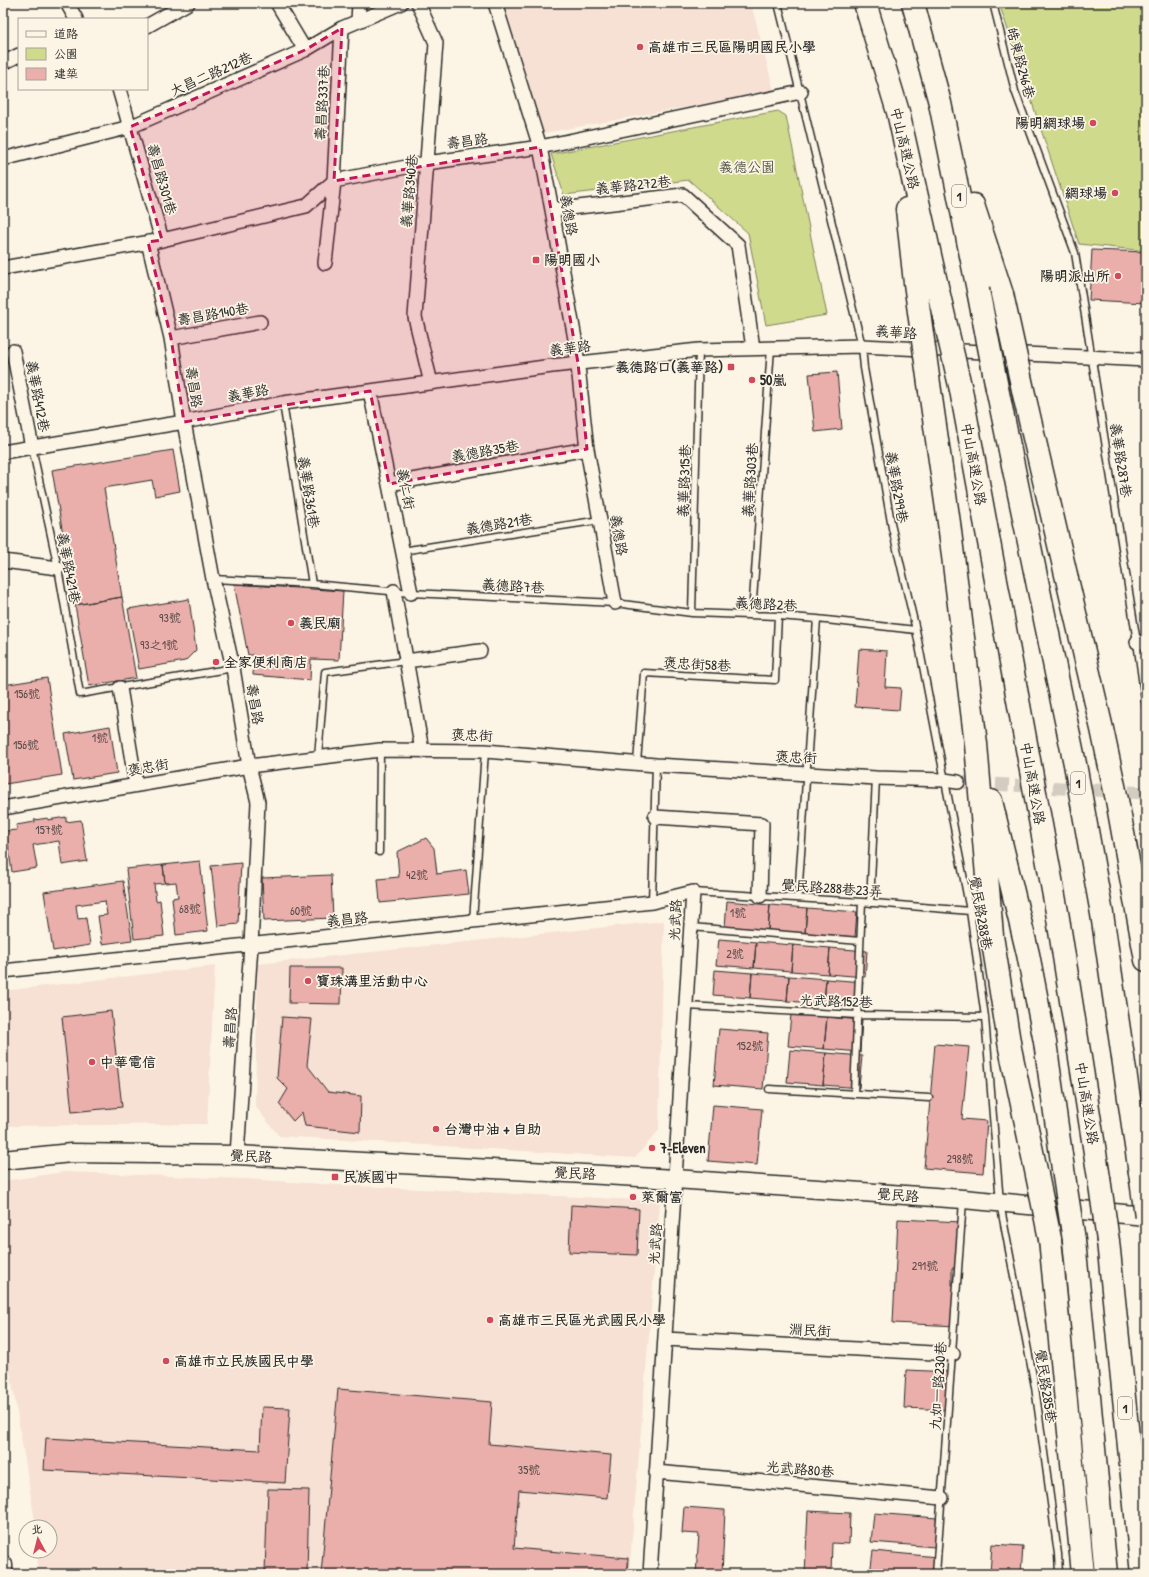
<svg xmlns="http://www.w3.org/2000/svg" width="1149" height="1577" viewBox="0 0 1149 1577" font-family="'Patrick Hand','LXGW WenKai TC',sans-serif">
<rect width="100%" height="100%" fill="#fcf5e5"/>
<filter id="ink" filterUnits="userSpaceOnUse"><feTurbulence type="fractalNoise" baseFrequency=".025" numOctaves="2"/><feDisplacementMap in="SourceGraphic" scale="8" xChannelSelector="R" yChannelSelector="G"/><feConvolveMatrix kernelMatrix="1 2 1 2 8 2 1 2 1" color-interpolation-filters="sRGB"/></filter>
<g filter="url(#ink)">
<path fill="#f7e0d4" d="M504,3H751L774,91L544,133Z
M664,921L659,1130L635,1158L279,1136L255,1106L258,964Z
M215,966L207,1124L3,1126V991Z
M64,1172L244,1179L338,1185L660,1201L629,1574H37L38,1551H50V1527H36L11,1376L3,1345V1181Z"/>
<path fill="#cfda8d" stroke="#7d825c" d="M999,3H1146V251L1079,244Z
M778,111L786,116L827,315L766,325L748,233L689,180L564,195L551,154Z"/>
<path fill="#eaafab" stroke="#2b2b2b" d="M1092,250L1146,252V303L1089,300Z
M837,372L842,429L815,432L809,374Z
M173,450L180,491L155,496L152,480L104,488L122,597L75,605L52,470Z
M234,584L343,591L339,660L311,659L310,680L253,675L254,655H248Z
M122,597L136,678L89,686L75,605Z
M189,599L196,650L185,661L139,669L128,609Z
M859,649L887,651L885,687L901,688L899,710L855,707Z
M47,678L62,775L5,784L3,770V685Z
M110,726L117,773L73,780L65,734Z
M66,817V822L81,820L87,861L62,865L59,841L33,845L37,868L12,872L6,831L17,830L16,825L35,822L34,820L48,818V820Z
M426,838L434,848L437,874L466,870L469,894L380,903L378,879L399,877L397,852Z
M200,861L208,931L176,935L172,898L178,897L176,882L165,883L163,865Z
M241,863L238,924L218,926L211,866Z
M163,865L165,883L154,884L156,901L160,900L164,936L134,939L126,869Z
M331,875L333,918L264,921L262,878Z
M123,881L132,940L102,944L98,916L107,915L105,901L76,905L78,919L86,918L90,945L53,951L44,892Z
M727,901L770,905L768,930L725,927Z
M770,905L807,908L805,933L768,930Z
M807,908L857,912L855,937L805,933Z
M719,939L756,942L754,968L716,965Z
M756,942L793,945L791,971L754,968Z
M793,945L830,948L828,974L791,971Z
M830,948L867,951L865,977L828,974Z
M290,968H342L341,1004L289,1003Z
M715,970L752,973L750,998L713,995Z
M752,973L789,976L787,1001L750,998Z
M789,976L826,979L824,1004L787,1001Z
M826,979L863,982L861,1007L824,1004Z
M111,1011L122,1107L72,1112L62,1017Z
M791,1014L827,1017L824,1049L788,1046Z
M282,1017L312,1019L307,1065L328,1092L361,1096L360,1132L305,1126L302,1112L293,1121L279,1104L288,1089L277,1078Z
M827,1017L862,1020L860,1052L824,1049Z
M719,1029L768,1033L763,1089L714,1085Z
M935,1044L969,1047L962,1119L987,1121L983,1173L924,1168Z
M790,1050L826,1053L823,1085L787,1082Z
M826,1053L862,1056L859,1088L823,1085Z
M713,1105L762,1109L757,1165L708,1161Z
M571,1205L639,1209L637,1255L569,1252Z
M898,1219L962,1222L960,1269L952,1268V1285H959L957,1326L893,1323Z
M906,1370L952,1372L950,1410L904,1408Z
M338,1389L492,1402L489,1444L611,1455L607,1498L519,1490L514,1548L628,1558L627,1574H321Z
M262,1407L290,1408L285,1483L44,1470L46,1438L260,1450Z
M268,1489L309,1490L307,1574L265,1572Z
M684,1507L725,1510L722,1574H696L699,1534L682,1533Z
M808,1511L850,1513L849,1544L832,1543L831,1574H805Z
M874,1513L937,1518L935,1547L871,1542Z
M992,1544L1023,1546L1021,1574H990Z
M873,1551L937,1557L935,1574H870Z"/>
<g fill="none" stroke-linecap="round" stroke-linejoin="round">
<path stroke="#d2cdc0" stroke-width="13" stroke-dasharray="13 6" stroke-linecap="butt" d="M958,782L1146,793"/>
<g stroke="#2b2b2b" stroke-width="9">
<path id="lane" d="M778,3L862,346L864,368L892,528L916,630L970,911L985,1017L1000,1203L1035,1387L1058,1554L1059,1574
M993,3L1015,91L1075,253L1137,642L1146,708
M283,403L312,584
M32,447L58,568L80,694L233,668
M402,551L600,520
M213,579L312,584L411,593L615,603L692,613L778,616L817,619L916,630
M692,613L699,350
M752,614L771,348
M318,757L325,672L406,661
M637,763L644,673L775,680L778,616
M379,852L380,750
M693,892L862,902L970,911
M798,898L817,619
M652,902L656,765
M870,903L876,778
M473,921L485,751
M691,927L860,941
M686,1006L858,1015L985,1017
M769,1089L929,1098
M854,1094L862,902
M936,1574L963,1201"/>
</g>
<g stroke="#2b2b2b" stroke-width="16">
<path id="street" d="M67,3L76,19
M277,3L305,50
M418,3L436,43L415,317L431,383
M495,3L540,147L552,210L575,339L587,449L615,603
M358,21L359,3
M147,26L188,3
M3,63L19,55
M119,89L162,240
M3,159L130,127L305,50L342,28L401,3
M552,210L683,195L738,245L753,348
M148,242L171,338L184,422L213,579L233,668L249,766L258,802L251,945L237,1155
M325,263L334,181L342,28
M3,268L162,240L306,206L334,181L427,163L540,147L801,92
M171,338L260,322
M13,351L32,447
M370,391L411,593
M3,452L184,422L283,403L552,366L699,350L862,346L1146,360
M389,484L587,449
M3,561L58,568
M394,591L422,750
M1137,642H1146
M406,661L480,651
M120,688L136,785
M3,808L249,766L380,750L485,751L656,765L876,778L944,780L958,782
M655,817L762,824L760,896
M3,971L652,902L693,892L650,1574
M665,1339L953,1354
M656,1472L942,1498"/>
</g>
<g stroke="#2b2b2b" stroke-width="21">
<path id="secondary" d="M3,1160L71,1153L237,1155L675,1179L963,1199L1146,1216
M3,1565V1574"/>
</g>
<g stroke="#2b2b2b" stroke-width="25">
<path id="highway" d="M865,3L898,112L936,282
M913,3L940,103L978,290
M973,205L1002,294
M907,209L915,283
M997,388L1075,764L1102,914L1141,1180
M961,390L1057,912L1099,1178
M930,391L949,523L976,744L992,936L1010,1048L1037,1175
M1025,399L1102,729L1117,800L1146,960
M991,801L1028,954L1045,1042L1064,1176
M1050,1239L1083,1574
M1074,1240L1106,1574
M1108,1241L1142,1574"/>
</g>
<use href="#lane" stroke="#fcf5e5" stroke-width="6"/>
<use href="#street" stroke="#fcf5e5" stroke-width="13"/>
<use href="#secondary" stroke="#fcf5e5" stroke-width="18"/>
<use href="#highway" stroke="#fcf5e5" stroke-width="22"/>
<g stroke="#2b2b2b" stroke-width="25" stroke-linecap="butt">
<path id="highway-bridge" d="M936,282L961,390
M915,283L930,391
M978,290L997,388
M1002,294L1025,399
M1037,1175L1050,1239
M1064,1176L1074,1240
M1099,1178L1108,1241
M1141,1180L1146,1216"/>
</g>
<use href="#highway-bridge" stroke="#fcf5e5" stroke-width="22"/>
</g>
</g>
<path fill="#c2185b" fill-opacity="0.2" stroke="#c2185b" stroke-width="3" stroke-dasharray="8 5" stroke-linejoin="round" d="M342,28L334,181L540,147L578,363L587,449L389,484L370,391L184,422L171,338L148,242L162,240L130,127L305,50Z"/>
<g fill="#d1495b" stroke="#fcf5e5" stroke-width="1.5">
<circle cx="640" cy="47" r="4"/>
<circle cx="1093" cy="123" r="4"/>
<circle cx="1115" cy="193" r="4"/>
<rect x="532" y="256" width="8" height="8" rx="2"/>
<circle cx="1118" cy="276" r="4"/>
<rect x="727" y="363" width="8" height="8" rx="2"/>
<circle cx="752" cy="380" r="4"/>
<circle cx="291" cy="623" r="4"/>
<circle cx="216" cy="662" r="4"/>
<circle cx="308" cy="981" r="4"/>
<circle cx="92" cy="1062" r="4"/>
<circle cx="436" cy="1129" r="4"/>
<circle cx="652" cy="1148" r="4"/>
<rect x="331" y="1173" width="8" height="8" rx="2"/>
<circle cx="633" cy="1197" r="4"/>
<circle cx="490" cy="1320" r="4"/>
<circle cx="166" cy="1361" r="4"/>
</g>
<g text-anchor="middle" stroke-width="3.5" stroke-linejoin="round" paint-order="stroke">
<g font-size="12" fill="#5b4c4b">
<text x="170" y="622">93號</text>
<text x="159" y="649">93之1號</text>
<text x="27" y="698">156號</text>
<text x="100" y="742">1號</text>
<text x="26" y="749">156號</text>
<text x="49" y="834">157號</text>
<text x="417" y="879">42號</text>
<text x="190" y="913">68號</text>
<text x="301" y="915">60號</text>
<text x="738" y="917">1號</text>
<text x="735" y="958">2號</text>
<text x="750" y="1050">152號</text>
<text x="960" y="1163">298號</text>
<text x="925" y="1270">291號</text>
<text x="529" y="1474">35號</text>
</g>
<g fill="#fcf5e5" stroke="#6a6863" stroke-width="1">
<rect x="952" y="185" width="14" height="22" rx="3"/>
<rect x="1071" y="772" width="14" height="22" rx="3"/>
<rect x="1118" y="1397" width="14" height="22" rx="3"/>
</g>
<g font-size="13" font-weight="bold" fill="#2b2b2b">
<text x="959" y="201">1</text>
<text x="1078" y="788">1</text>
<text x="1125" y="1413">1</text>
</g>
<g font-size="14" font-weight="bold" fill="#2b2b2b" stroke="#fcf5e5" text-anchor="start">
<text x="648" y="52">高雄市三民區陽明國民小學</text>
<text x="1085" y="128" text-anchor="end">陽明網球場</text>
<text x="1107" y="198" text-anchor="end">網球場</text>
<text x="544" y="265">陽明國小</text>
<text x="1110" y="281" text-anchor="end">陽明派出所</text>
<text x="723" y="372" text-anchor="end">義德路口(義華路)</text>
<text x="760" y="385">50嵐</text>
<text x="299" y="628">義民廟</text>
<text x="224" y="667">全家便利商店</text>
<text x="316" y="986">寶珠溝里活動中心</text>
<text x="100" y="1067">中華電信</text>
<text x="444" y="1134">台灣中油 + 自助</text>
<text x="660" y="1153">7-Eleven</text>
<text x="343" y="1182">民族國中</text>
<text x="641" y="1202">萊爾富</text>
<text x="498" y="1325">高雄市三民區光武國民小學</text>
<text x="174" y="1366">高雄市立民族國民中學</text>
</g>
<g font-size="14" fill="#2b2b2b" stroke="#fcf5e5">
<text transform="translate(1021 63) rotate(75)" y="5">皓東路246巷</text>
<text transform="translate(211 74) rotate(-24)" y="5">大昌二路212巷</text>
<text transform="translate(322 103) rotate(-87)" y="5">壽昌路337巷</text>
<text transform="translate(467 141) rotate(-8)" y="5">壽昌路</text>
<text transform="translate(905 148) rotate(77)" y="5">中山高速公路</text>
<text transform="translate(162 179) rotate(74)" y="5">壽昌路301巷</text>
<text transform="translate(633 185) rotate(-6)" y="5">義華路272巷</text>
<text transform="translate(409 191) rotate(-85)" y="5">義華路340巷</text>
<text transform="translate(569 215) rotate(80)" y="5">義德路</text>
<text transform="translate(213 314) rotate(-10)" y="5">壽昌路140巷</text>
<text transform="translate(896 332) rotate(4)" y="5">義華路</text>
<text transform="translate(570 348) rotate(-7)" y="5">義華路</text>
<text transform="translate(194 387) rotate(81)" y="5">壽昌路</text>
<text transform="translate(248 393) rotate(-11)" y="5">義華路</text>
<text transform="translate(38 396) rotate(79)" y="5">義華路412巷</text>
<text transform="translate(485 451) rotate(-10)" y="5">義德路35巷</text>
<text transform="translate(1121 460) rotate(81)" y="5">義華路287巷</text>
<text transform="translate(974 464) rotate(80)" y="5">中山高速公路</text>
<text transform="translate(750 480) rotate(-86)" y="5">義華路303巷</text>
<text transform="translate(684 481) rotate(-88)" y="5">義華路315巷</text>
<text transform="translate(897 487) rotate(80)" y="5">義華路299巷</text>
<text transform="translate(406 489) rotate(79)" y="5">義仁街</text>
<text transform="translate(309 492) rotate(81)" y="5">義華路361巷</text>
<text transform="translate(499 524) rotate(-9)" y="5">義德路21巷</text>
<text transform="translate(619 535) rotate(80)" y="5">義德路</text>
<text transform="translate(69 568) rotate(79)" y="5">義華路421巷</text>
<text transform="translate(513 586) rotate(3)" y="5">義德路7巷</text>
<text transform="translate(766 604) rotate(3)" y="5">義德路2巷</text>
<text transform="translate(697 664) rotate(3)" y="5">褒忠街58巷</text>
<text transform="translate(255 704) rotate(80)" y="5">壽昌路</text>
<text transform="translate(472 735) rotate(2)" y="5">褒忠街</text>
<text transform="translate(796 757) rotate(3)" y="5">褒忠街</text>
<text transform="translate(148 767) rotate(-10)" y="5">褒忠街</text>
<text transform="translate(1033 783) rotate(80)" y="5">中山高速公路</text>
<text transform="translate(832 888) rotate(4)" y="5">覺民路288巷23弄</text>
<text transform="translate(981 913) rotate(80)" y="5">覺民路288巷</text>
<text transform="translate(347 919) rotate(-6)" y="5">義昌路</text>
<text transform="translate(675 920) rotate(-87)" y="5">光武路</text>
<text transform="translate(836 1001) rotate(2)" y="5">光武路152巷</text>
<text transform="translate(230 1028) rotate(-86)" y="5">壽昌路</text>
<text transform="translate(1087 1103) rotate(81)" y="5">中山高速公路</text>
<text transform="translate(251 1156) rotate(3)" y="5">覺民路</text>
<text transform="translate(575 1173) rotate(3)" y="5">覺民路</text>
<text transform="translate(898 1195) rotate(4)" y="5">覺民路</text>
<text transform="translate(655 1244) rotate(-86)" y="5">光武路</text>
<text transform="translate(810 1330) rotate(3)" y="5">淵民街</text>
<text transform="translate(938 1386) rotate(-86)" y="5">九如一路230巷</text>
<text transform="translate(1046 1386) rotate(81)" y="5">覺民路285巷</text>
<text transform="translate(800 1469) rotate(5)" y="5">光武路80巷</text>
</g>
<g font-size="14" fill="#545744" stroke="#fcf5e5">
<text x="747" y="172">義德公園</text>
</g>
</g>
<rect width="1149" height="1577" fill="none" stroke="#fcf5e5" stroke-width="16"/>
<rect x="8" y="8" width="1133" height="1561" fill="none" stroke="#2b2b2b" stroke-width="1.5" filter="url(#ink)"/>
<rect x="18" y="18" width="130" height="72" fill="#fcf5e5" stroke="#a8a49b"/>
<rect x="26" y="31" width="20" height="6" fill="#fcf5e5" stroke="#a8a49b"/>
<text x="54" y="38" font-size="12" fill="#2b2b2b">道路</text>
<rect x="26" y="48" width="20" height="12" fill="#cfda8d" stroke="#a8a49b"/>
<text x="54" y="58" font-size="12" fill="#2b2b2b">公園</text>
<rect x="26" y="68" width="20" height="12" fill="#eaafab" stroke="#a8a49b"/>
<text x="54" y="78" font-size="12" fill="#2b2b2b">建築</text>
<g transform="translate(38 1539) rotate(353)"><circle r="19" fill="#fcf5e5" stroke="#a8a49b"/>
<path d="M0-3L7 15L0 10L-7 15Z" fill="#d1495b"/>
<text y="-6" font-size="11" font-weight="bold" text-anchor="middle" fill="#2b2b2b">北</text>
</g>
</svg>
